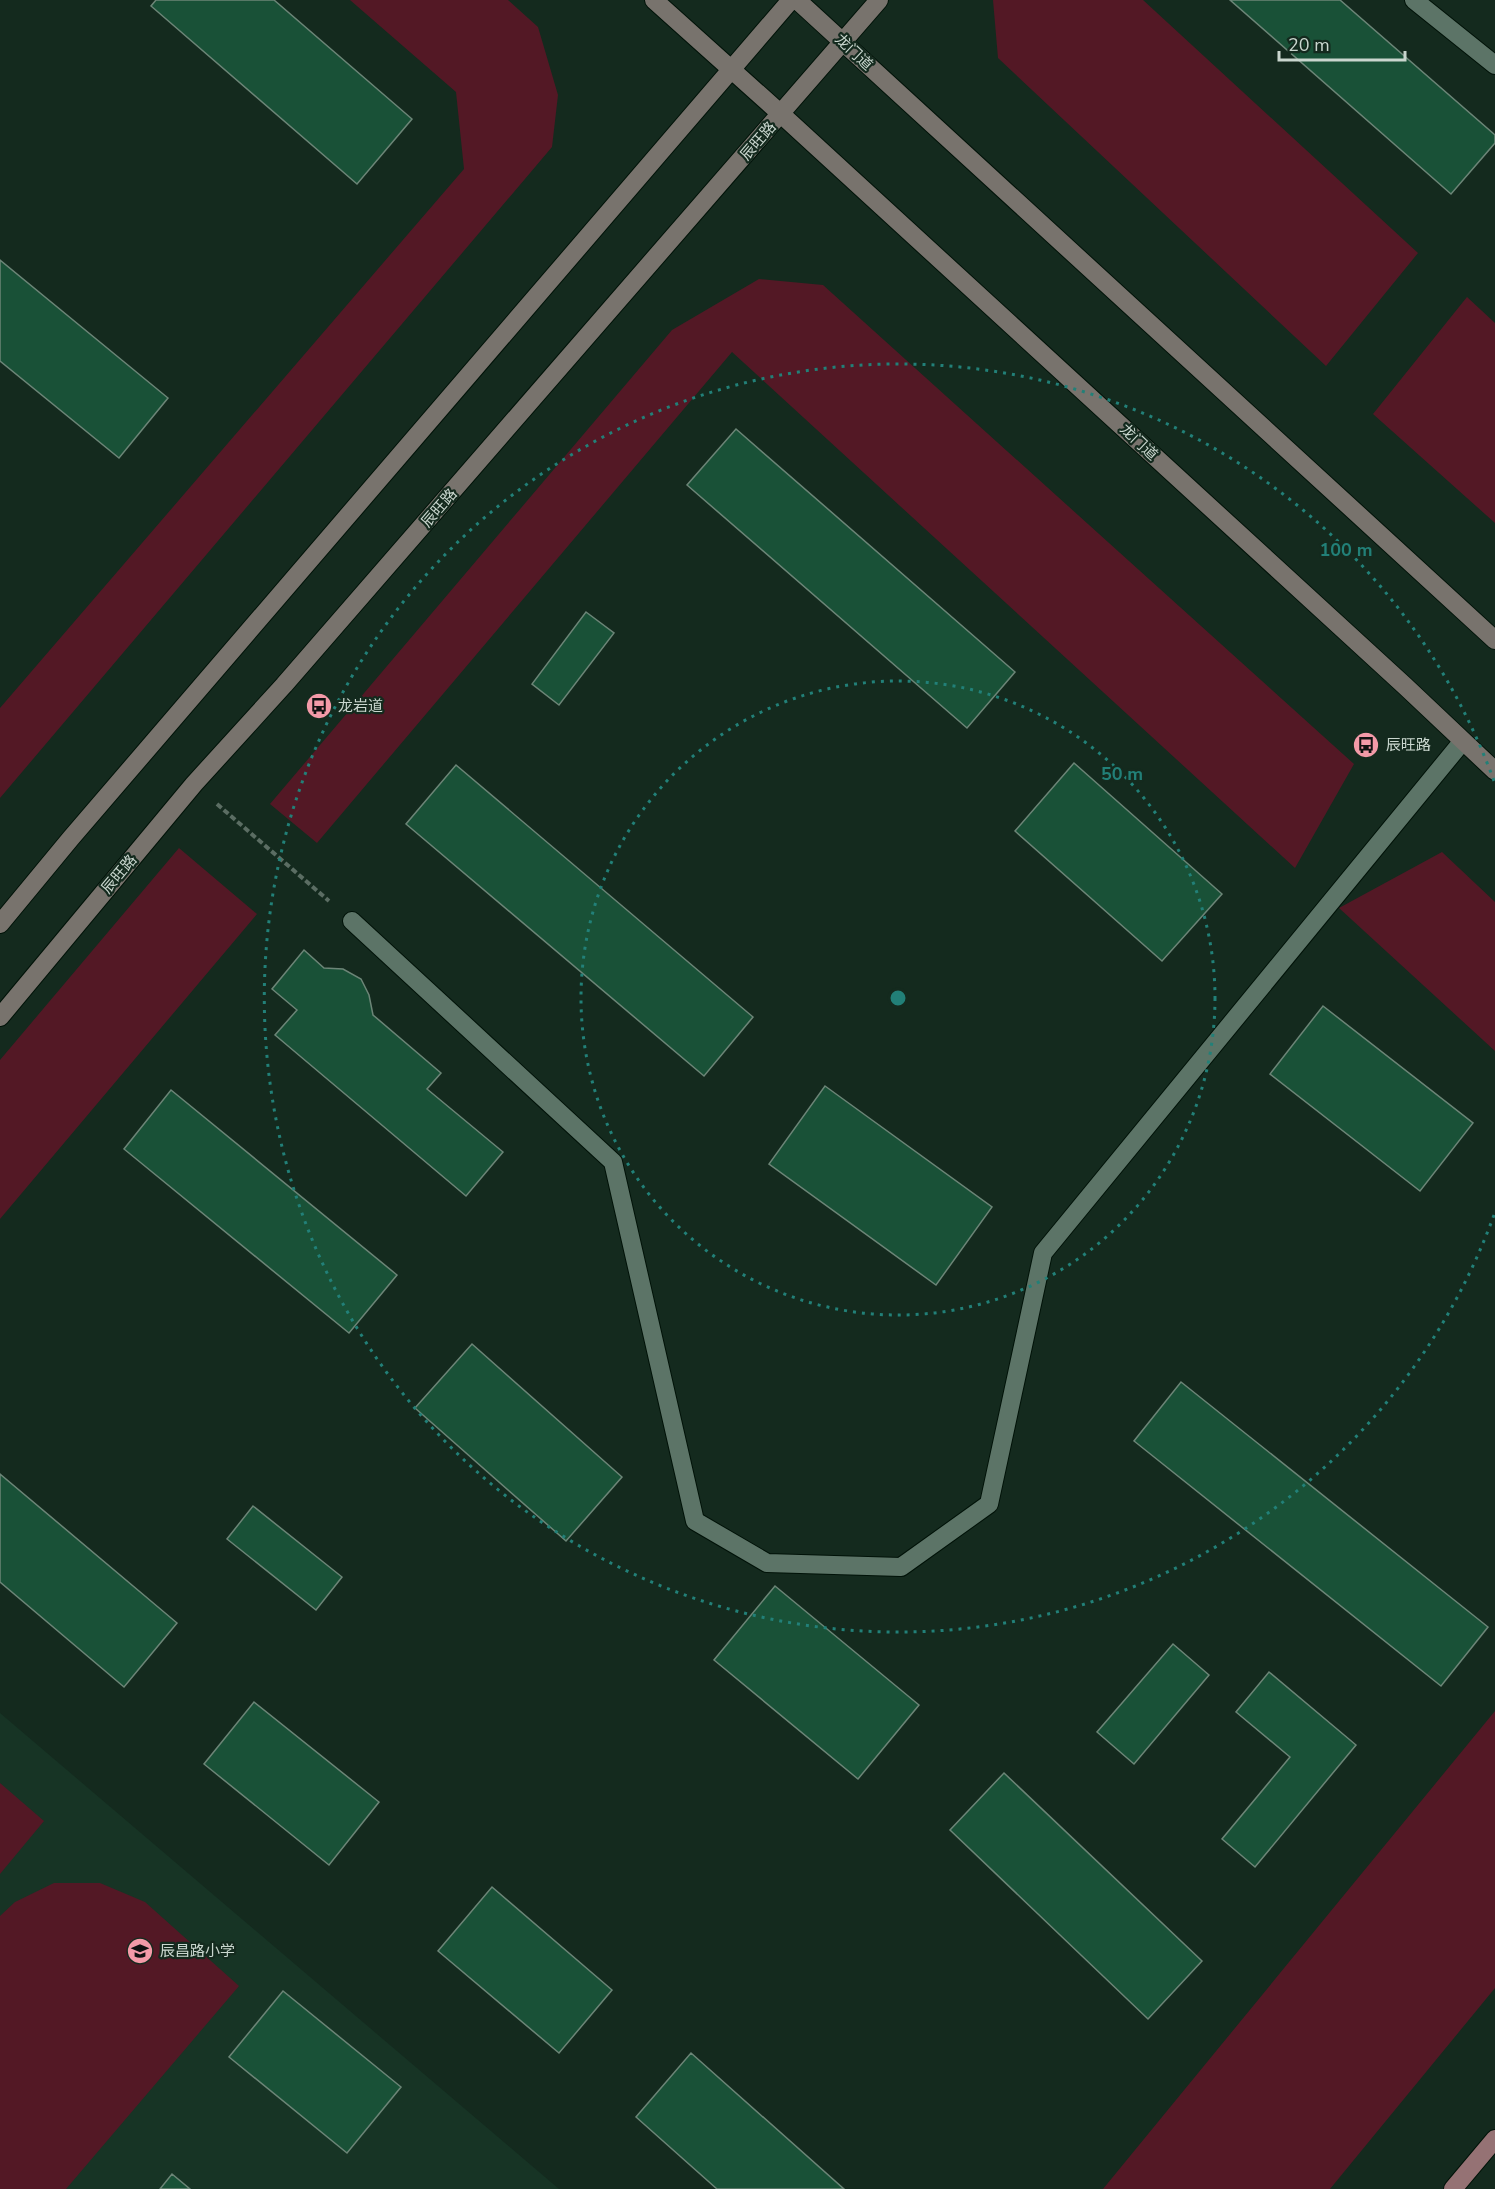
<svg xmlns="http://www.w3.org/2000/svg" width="1495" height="2189" viewBox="0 0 1495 2189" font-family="'Nunito Sans','Noto Sans SC',sans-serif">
<rect width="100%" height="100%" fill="#142a1e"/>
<path fill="#173425" d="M0,1713L559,2189H0Z"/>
<path fill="#531825" d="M350,0H508L538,27L558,95L552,147L0,798V708L464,169L456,92Z
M993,0H1143L1418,253L1326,366L998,58Z
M759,279L823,285L1354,764L1295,868L732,352L317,843L270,804L672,330Z
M1467,297L1495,323V523L1373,414Z
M179,848L257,914L0,1219V1060Z
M1442,852L1495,902V1051L1339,908Z
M1495,1711V1988L1330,2189H1103Z
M0,1783L44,1821L0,1874Z
M54,1883H100L145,1902L239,1986L66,2189H0V1916L15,1902Z"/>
<path fill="#195137" stroke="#6c8577" stroke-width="1.5" d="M156,0H274L412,119L357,184L151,6Z
M1230,0H1340L1495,135V143L1451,194Z
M0,260L168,398L119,458L0,361Z
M736,429L1015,672L967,728L687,485Z
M586,612L614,633L559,705L532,684Z
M1074,763L1222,894L1162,961L1015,831Z
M456,765L753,1017L704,1076L406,824Z
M304,950L324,968L343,969L361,979L369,995L373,1015L441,1073L427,1089L503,1152L466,1196L275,1035L297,1010L272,989Z
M1323,1006L1473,1123L1420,1191L1270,1074Z
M825,1086L992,1207L936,1285L769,1164Z
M171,1090L397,1275L349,1333L124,1149Z
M472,1344L622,1477L566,1541L415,1408Z
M1181,1382L1488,1627L1441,1686L1134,1441Z
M0,1474L177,1623L124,1687L0,1582Z
M253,1506L342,1577L316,1610L227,1539Z
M775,1586L919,1705L858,1779L714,1660Z
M1173,1644L1209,1675L1134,1764L1097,1732Z
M1269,1672L1356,1745L1255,1867L1222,1839L1290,1757L1236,1712Z
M254,1702L379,1802L329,1865L204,1764Z
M1004,1773L1202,1961L1148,2019L950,1830Z
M492,1887L612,1990L559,2053L438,1951Z
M283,1991L401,2087L347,2153L229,2057Z
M691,2053L844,2189H717L636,2117Z
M172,2174L190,2189H160Z"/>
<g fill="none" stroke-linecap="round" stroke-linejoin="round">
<g stroke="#001208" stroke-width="20">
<path id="lane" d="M1414,0L1495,65
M352,921L613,1162L695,1521L767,1563L901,1567L989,1504L1043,1253L1462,742"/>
</g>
<g stroke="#001208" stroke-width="20">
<path id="secondary" d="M654,0L781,114L1405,686L1495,771
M797,0L1495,640
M0,924L71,838L791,0
M0,1017L194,784L284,685L879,0"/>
</g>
<g stroke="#001208" stroke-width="20">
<path id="primary" d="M1453,2189L1495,2139"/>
</g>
<path stroke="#5b6d63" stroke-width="4" stroke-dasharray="6 3" stroke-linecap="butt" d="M217,804L329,901"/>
<use href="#lane" stroke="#5c7467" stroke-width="18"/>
<use href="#secondary" stroke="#78736d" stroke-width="18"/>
<use href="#primary" stroke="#957274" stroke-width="18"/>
</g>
<g fill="none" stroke="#228078" stroke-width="3" stroke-dasharray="3 6">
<circle cx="898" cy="998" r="317"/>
<path d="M1494 1215A634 634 0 1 1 1494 781"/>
</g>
<defs>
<g id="bus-disc" transform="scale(1.35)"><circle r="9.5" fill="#f39aa8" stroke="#142a1e"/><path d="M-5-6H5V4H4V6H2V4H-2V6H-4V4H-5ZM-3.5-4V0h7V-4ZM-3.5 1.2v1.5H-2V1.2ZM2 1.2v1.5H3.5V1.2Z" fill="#111"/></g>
<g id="school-disc" transform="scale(1.35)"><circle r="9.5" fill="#f39aa8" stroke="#142a1e"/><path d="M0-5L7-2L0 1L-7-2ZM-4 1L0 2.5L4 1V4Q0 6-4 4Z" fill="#111"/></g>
</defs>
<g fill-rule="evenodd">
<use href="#bus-disc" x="319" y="706"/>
<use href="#bus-disc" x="1366" y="745"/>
<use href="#school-disc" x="140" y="1951"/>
</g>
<g text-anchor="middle" stroke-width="4.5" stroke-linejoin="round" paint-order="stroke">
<g font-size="15" fill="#c9d6ce" stroke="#142a1e">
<text transform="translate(854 52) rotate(43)" y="5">龙门道</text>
<text transform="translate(758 141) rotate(-49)" y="5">辰旺路</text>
<text transform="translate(1139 442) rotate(43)" y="5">龙门道</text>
<text transform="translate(439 508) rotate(-49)" y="5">辰旺路</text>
<text transform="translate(119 874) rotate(-50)" y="5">辰旺路</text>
</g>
<g font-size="15" fill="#c9d6ce" stroke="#142a1e" text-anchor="start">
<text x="338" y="711">龙岩道</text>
<text x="1386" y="750">辰旺路</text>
<text x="160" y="1956">辰昌路小学</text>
</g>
</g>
<circle cx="898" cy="998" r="9" fill="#228078" stroke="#142a1e" stroke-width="3"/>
<g font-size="18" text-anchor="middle" font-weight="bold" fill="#228078" stroke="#142a1e" stroke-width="4.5" stroke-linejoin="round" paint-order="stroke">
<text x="1346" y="556">100 m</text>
<text x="1122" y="780">50 m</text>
</g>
<path d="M1279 51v9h126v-9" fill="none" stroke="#c9d6ce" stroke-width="3"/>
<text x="1288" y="51" font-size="18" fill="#c9d6ce" stroke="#142a1e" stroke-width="4.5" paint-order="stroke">20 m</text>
</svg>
